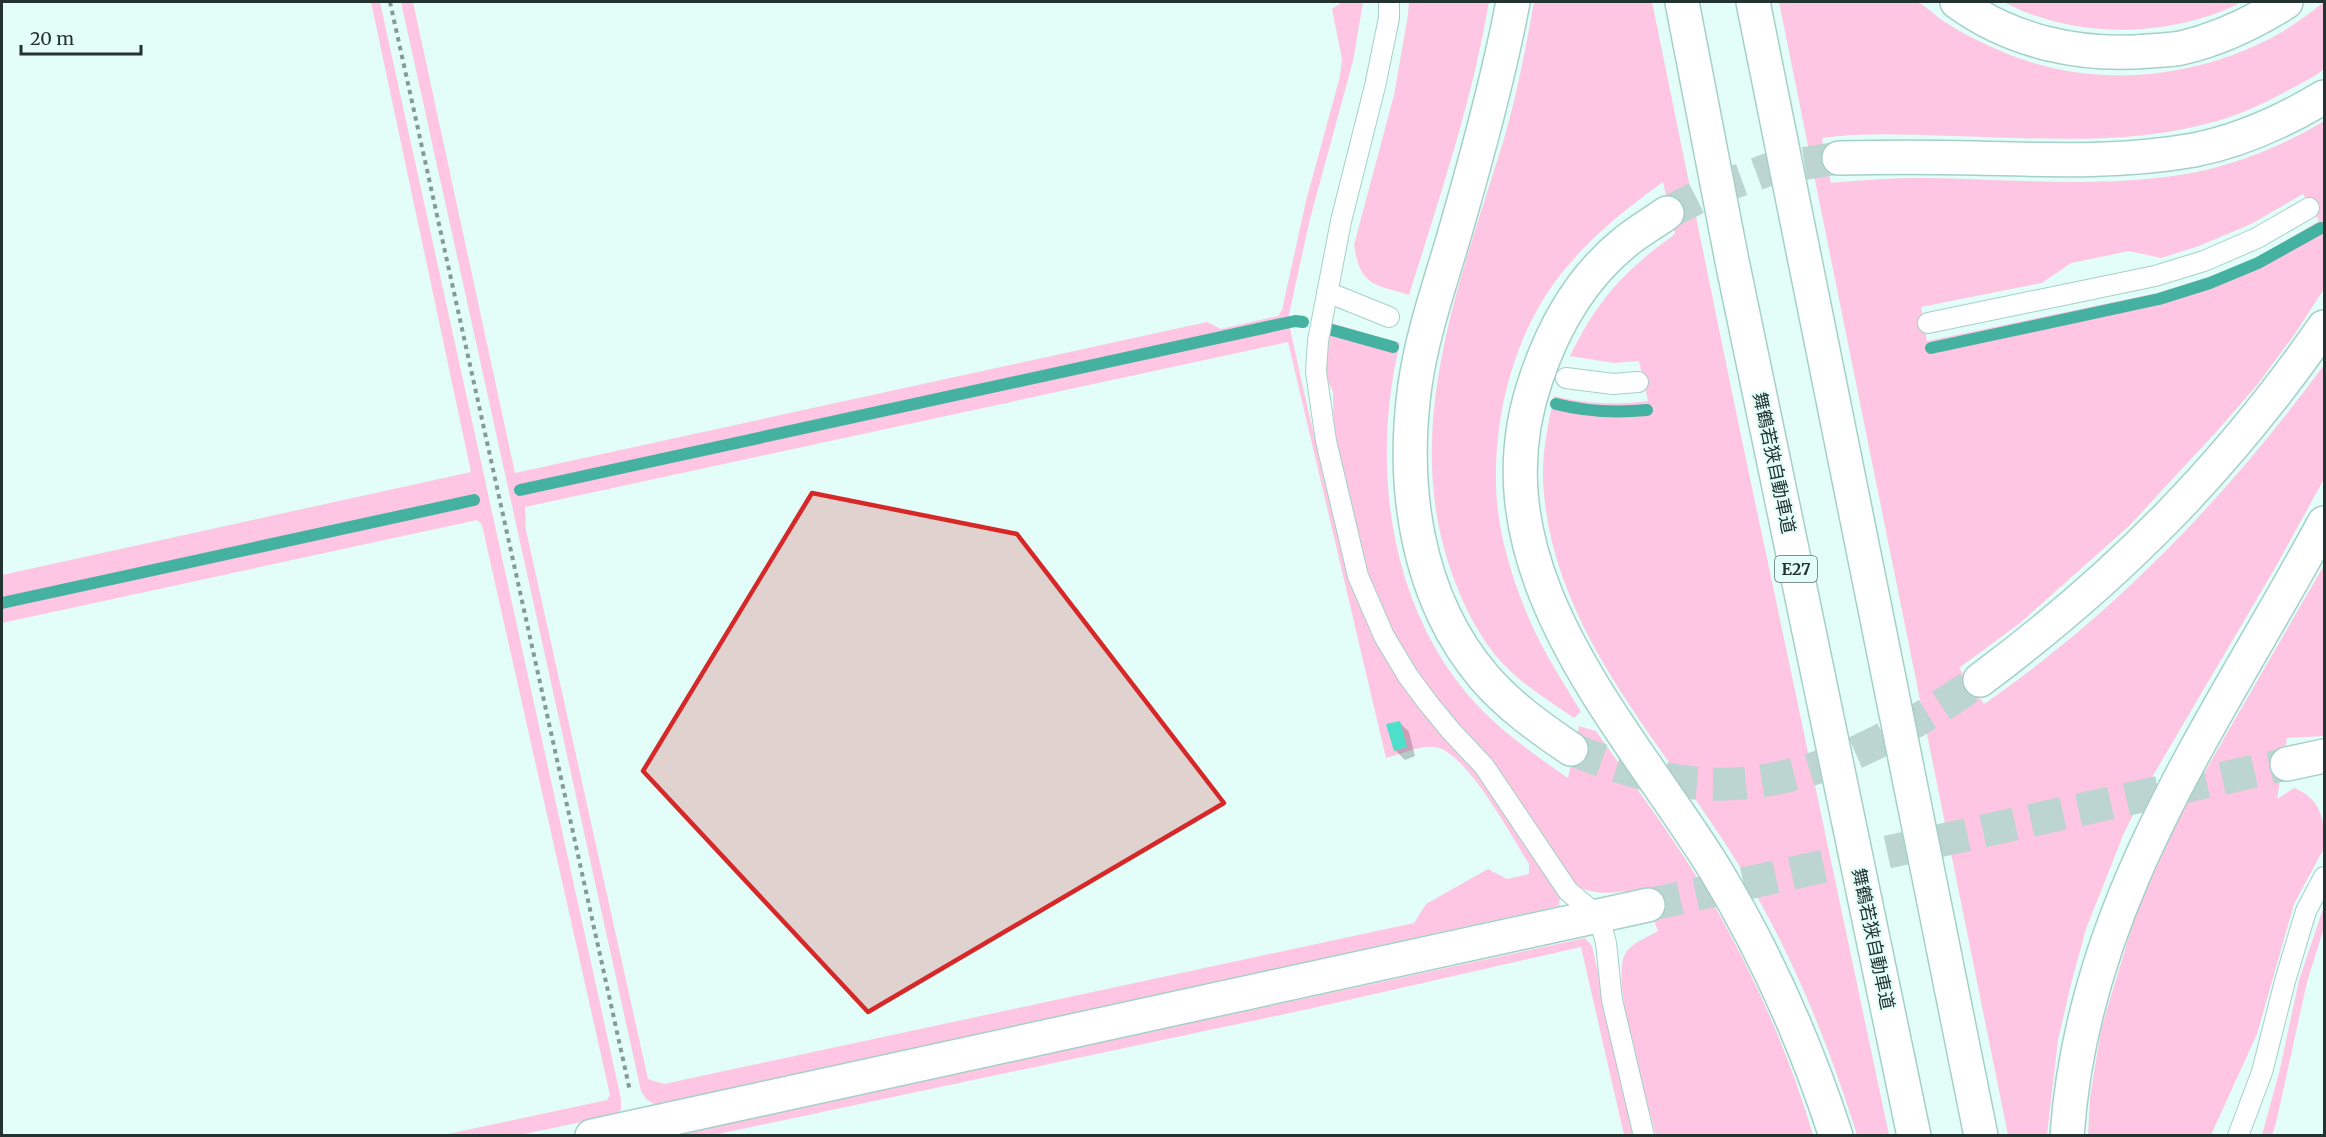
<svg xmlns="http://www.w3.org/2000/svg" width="2326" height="1137" viewBox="0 0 2326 1137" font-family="Merriweather,'Noto Sans JP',serif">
<rect width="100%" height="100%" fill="#e3fdf8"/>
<path fill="#fec6e3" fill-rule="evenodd" d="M371,2H380L621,1099V1110L615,1115L519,1135H443L607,1100L610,1095L482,525L477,520L2,623V575L471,472Z
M401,2H413L515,473L1207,322L1221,329L1278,316L1282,310L1306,201L1340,76L1342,59L1332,9L1342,2H1363L1353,61L1310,219L1288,319L1304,392L1340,546L1360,607L1376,640L1478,771L1560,896L1559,906L655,1105L646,1099L641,1091ZM1288,342L1386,758C1400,754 1421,745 1435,747C1466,751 1512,837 1529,864V874L1507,879L1488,869L1426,904L1414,923L664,1084L648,1079L526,530L525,507Z
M1409,2H1489C1472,102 1439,199 1409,295C1372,283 1361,287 1354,245L1394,95L1408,15Z
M1534,2H1652L1735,407L1889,1135H1857C1827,1039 1792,954 1740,867C1665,743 1551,633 1543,481C1542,452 1548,424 1554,396C1586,404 1615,405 1648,401L1639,361L1614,363L1570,356C1598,299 1624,271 1675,234L1663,182C1627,208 1593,235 1565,269C1517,327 1495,407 1496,481C1496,524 1509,569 1525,609C1539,645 1561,679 1581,712L1574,718C1546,699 1518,682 1496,656C1475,630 1461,600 1450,568C1401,424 1462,276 1504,139C1517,94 1526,47 1534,2Z
M1779,2C1813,2 1846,2 1880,2C1891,2 1906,0 1916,2C1925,4 1934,15 1942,20C1961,33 1982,43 2003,52C2087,88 2182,81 2263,42C2285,32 2305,17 2324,2V69L2316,75C2284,93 2252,111 2217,121C2132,146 2042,138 1954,136C1910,135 1865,132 1822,138L1831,183C1861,180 1891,178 1922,178C2008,179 2095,188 2180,175C2231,167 2281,147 2324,121V289L2294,335L2257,385L2217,431L2129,526L2020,623L1959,668L1984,704C2117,612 2229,494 2324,365V479L2275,568L2151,779L2124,833L2086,929L2071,984L2058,1040L2047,1135H2008ZM2303,194L2319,221L2256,258L2209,277L2157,293L1927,341L1921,307L2042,283L2071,263L2129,251L2161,258L2199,246L2251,224Z
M2004,2H2242C2172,38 2074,40 2004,2Z
M1331,323L1400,343C1370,466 1389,612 1479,707C1506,735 1536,756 1568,778L1579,726L1596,731C1636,788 1679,845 1714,905C1755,977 1790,1056 1813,1135H1656C1648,1102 1607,975 1627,951C1634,942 1648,937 1658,931L1642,889C1615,892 1602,897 1576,886L1433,698L1390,631L1366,573L1334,440L1333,392L1327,379L1325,366Z
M2324,565V736L2287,738L2277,799L2294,788C2322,799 2326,822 2323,850L2294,904L2257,1034L2211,1135L2088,1136L2090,1098L2101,1029L2138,907L2185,806Z
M2324,906V928L2307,982L2276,1123L2272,1135H2262L2280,1069L2299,980Z
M1585,938L1592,946L1634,1135H1624L1581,947L1304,1010L713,1135L668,1136Z"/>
<path fill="#0003" d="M1399,722L1409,732L1415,756L1405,760L1395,750Z"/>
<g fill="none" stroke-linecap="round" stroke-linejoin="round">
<path stroke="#45b2a1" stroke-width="12" d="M1332,330L1393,347
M1931,348L2159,299L2210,283L2258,263L2321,228
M1556,404C1587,412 1615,413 1647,410
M520,490L1295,321L1303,322
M2,603L474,500"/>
</g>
<path fill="#4cdfc9" d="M1400,721L1407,747L1394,751L1386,724Z"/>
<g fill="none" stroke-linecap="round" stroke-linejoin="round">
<path stroke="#bcd5d0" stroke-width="33" stroke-dasharray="33 16" stroke-linecap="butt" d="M1648,905L2287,764"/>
<path stroke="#bcd5d0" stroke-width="33" stroke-dasharray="33 16" stroke-linecap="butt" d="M1667,213L1710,191L1770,169L1839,158
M1571,749C1615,766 1660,782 1708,784C1810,788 1899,735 1980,680"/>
<g stroke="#a5d0c7" stroke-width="22">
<path id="service" d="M1389,2V18L1375,86L1341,221L1318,341L1316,372L1326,441L1358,576L1384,636L1408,676L1428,703L1451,731L1484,766L1568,891L1599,917L1606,943L1612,1000L1644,1136
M1327,292L1389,317
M1928,323L2155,276L2204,261L2257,238L2309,208
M1566,378L1613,384L1638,382
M2238,1136L2262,1072L2285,981L2306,911L2324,877"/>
</g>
<g stroke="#a5d0c7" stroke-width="36">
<path id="minor" d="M2287,764L2324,756
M592,1136L1648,905"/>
</g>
<g stroke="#a5d0c7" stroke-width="36">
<path id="motorway" d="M1513,2C1499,76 1479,149 1458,222C1443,276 1423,329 1415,385C1401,486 1416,597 1484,677C1509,706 1540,728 1571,749
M1682,2L1732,261L1914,1136
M1753,2L1981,1136
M1957,2C2012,42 2081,57 2149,51C2160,50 2171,50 2181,48C2220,39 2253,23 2286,2
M1839,158C1884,157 1930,157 1976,158C2049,160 2121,163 2194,150C2240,141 2284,121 2324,97
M1667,213C1653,223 1637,232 1624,243C1581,278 1553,328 1536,379C1471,567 1622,720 1713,866C1765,951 1805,1041 1836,1136
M1980,680C2118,577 2226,468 2324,327
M2067,1136C2083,900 2216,723 2324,523"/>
</g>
<path stroke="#859a96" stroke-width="4" stroke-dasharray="4.5 4.5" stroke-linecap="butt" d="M390,2L630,1091"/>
<use href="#service" stroke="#fff" stroke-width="20"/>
<use href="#minor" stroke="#fff" stroke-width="33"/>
<use href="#motorway" stroke="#fff" stroke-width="33"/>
</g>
<path fill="#d62828" fill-opacity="0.2" stroke="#d62828" stroke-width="4.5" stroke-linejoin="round" d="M812,493L1017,534L1224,803L868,1012L643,771Z"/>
<g text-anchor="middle" stroke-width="4.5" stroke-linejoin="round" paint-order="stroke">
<rect fill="#e3fdf8" stroke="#5c706c" stroke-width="1.5" x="1775" y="556" width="42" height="26" rx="4.5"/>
<g font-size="16" font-weight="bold" fill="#223330">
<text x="1796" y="575">E27</text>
</g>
<g font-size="18" fill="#223330" stroke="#e3fdf8">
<text transform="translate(1774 463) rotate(78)" y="6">舞鶴若狭自動車道</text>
<text transform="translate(1873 939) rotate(78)" y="6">舞鶴若狭自動車道</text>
</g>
</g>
<rect width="2326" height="1137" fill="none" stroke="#223330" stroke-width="6"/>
<path d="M21 45v9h120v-9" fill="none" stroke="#223330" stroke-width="3"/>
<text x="30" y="45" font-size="18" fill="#223330" stroke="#e3fdf8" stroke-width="4.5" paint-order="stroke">20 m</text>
</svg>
